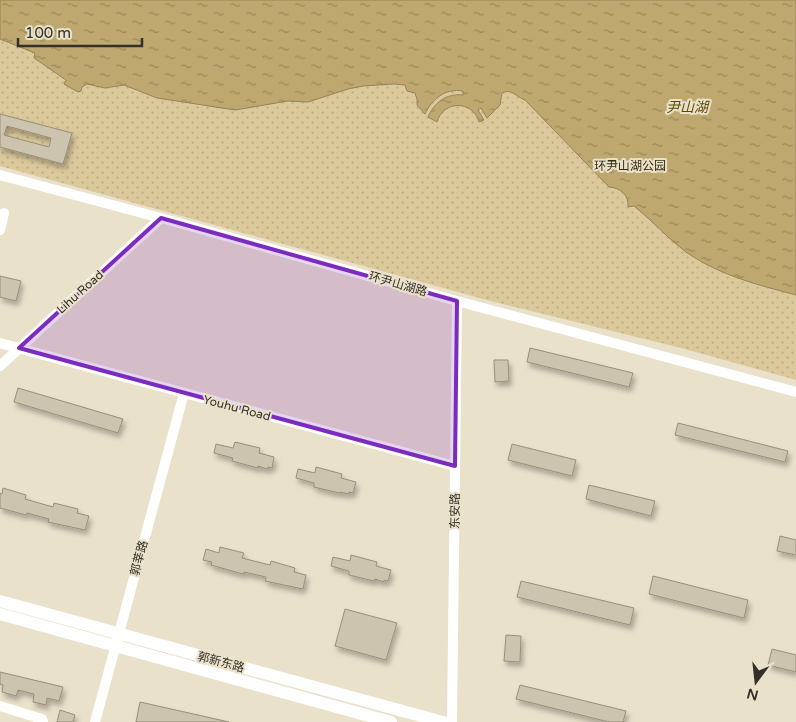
<svg xmlns="http://www.w3.org/2000/svg" width="796" height="722" viewBox="0 0 796 722" font-family="'Varela Round','Noto Sans SC',sans-serif">
<defs>
<pattern id="grass-dots" width="8" height="8" patternUnits="userSpaceOnUse" patternTransform="scale(1.25)"><rect width="8" height="8" fill="#dbc99c"/><path d="M2 2h.1M6 6h.1" fill="none" stroke="#bcad86" stroke-width="1.8" stroke-linecap="round"/></pattern>
<pattern id="water-ripples" width="26" height="14" patternUnits="userSpaceOnUse" patternTransform="scale(1.25)"><rect width="26" height="14" fill="#bea86f"/><path d="M2 4q2-2 4 0t4 0M15 11q2-2 4 0t4 0" fill="none" stroke="#9b895b"/></pattern>
<filter id="shadow"><feDropShadow dx="2.5" dy="4.5" stdDeviation="2.5" flood-color="#0004"/></filter>
</defs>
<rect width="100%" height="100%" fill="#eae1cb"/>
<path fill="url(#grass-dots)" d="M0,0H796V380L681,348L487,300L0,166Z"/>
<path fill="url(#water-ripples)" stroke="#948459" d="M0,0H796V295C758,285 719,275 686,252C667,238 652,220 634,206L628,207C629,195 621,188 609,187L525,100C516,97 512,88 502,93L500,105L487,118L481,108L478,110L484,120L479,122C473,100 443,100 437,122L428,117C434,103 446,93 463,95V91C445,88 432,99 425,114L417,105V99L415,93L407,91L405,85L394,84L363,86L348,89L308,102L288,101L235,110L157,98L124,85L105,88L87,84L82,87L81,91L78,92L64,84L66,80L34,58L35,53L0,39Z"/>
<path fill="#ccc4ae" stroke="#978f7b" fill-rule="evenodd" filter="url(#shadow)" d="M0,114L72,133L63,164L0,147ZM7,126L51,138L49,147L4,135Z
M0,276L21,281L16,301L0,297Z
M530,348L633,373L629,387L527,362Z
M494,360H508L509,381L495,382Z
M18,388L123,419L118,433L14,402Z
M678,423L788,451L785,462L675,435Z
M235,442L260,448L259,453L274,457L272,468L268,467L267,469L258,466V468L232,461L233,458L214,453L216,444L233,448Z
M512,444L576,460L572,476L508,460Z
M316,467L342,474L341,478L356,482L353,493L349,492V494L340,492L339,493L314,487V483L296,478L298,469L315,473Z
M589,485L655,501L651,516L586,499Z
M3,488L26,495L25,499L53,507L54,503L78,509L77,513L89,516L85,530L48,522L49,519L27,513L26,515L0,508V493L2,494Z
M780,536L796,540V555L777,551Z
M220,547L244,553L242,558L270,565L271,561L295,568L294,572L306,575L303,589L265,581L266,577L244,572L243,574L211,565L212,562L203,560L206,549L219,553Z
M351,555L377,562L376,566L391,570L388,581L384,580V582L375,579L374,581L349,575V571L331,566L333,557L350,561Z
M653,576L748,600L744,618L649,594Z
M521,581L634,608L630,625L517,597Z
M345,609L397,623L386,660L335,646Z
M506,635L521,636L520,662L504,661Z
M772,649L796,655V672L768,665Z
M0,672L63,687L59,701L47,698L46,705L33,702L34,694L18,690L16,696L2,692L3,685L0,684Z
M520,685L626,711L623,722H609L516,699Z
M140,702L229,722H136Z
M60,710L75,715L73,722H57Z"/>
<g fill="none" stroke-linecap="round" stroke-linejoin="round">
<path stroke="#fff" stroke-width="10" d="M0,175L161,218L457,301L796,392
M0,230L4,213
M0,343L455,466
M0,366L161,218
M0,706L42,719L43,722
M95,722L184,393
M452,722L457,301"/>
<path stroke="#fff" stroke-width="12" d="M0,601L443,722
M0,614L391,722"/>
</g>
<path fill="#7b2cbf" fill-opacity="0.2" stroke="#7b2cbf" stroke-width="4" stroke-linejoin="round" d="M161,218L457,301L455,466L19,348Z"/>
<g text-anchor="middle" stroke-width="4" stroke-linejoin="round" paint-order="stroke">
<g font-size="12" fill="#362c12" stroke="#eae1cb">
<text x="630" y="170">环尹山湖公园</text>
</g>
<g font-size="12" fill="#333027" stroke="#eae1cb">
<text transform="translate(398 284) rotate(16)" y="4">环尹山湖路</text>
<text transform="translate(80 292) rotate(-42)" y="4">Lihu Road</text>
<text transform="translate(237 408) rotate(15)" y="4">Youhu Road</text>
<text transform="translate(455 511) rotate(-89)" y="4">东安路</text>
<text transform="translate(139 558) rotate(-75)" y="4">郭莘路</text>
<text transform="translate(221 662) rotate(15)" y="4">郭新东路</text>
</g>
<g font-size="14" font-style="italic" fill="#614b00" stroke="#eae1cb">
<text x="687" y="112">尹山湖</text>
</g>
</g>
<g transform="translate(756 682) rotate(195)" stroke="#eae1cb" stroke-width="4" paint-order="stroke">
<path d="M0-4L9 19L0 12L-9 19Z" fill="#333027"/>
<text y="-8" font-size="14" font-weight="bold" text-anchor="middle" fill="#333027">N</text>
</g>
<path d="M18 38v8h124v-8" fill="none" stroke="#333027" stroke-width="2.5"/>
<text x="25" y="38" font-size="15" fill="#333027" stroke="#eae1cb" stroke-width="4" paint-order="stroke">100 m</text>
</svg>
